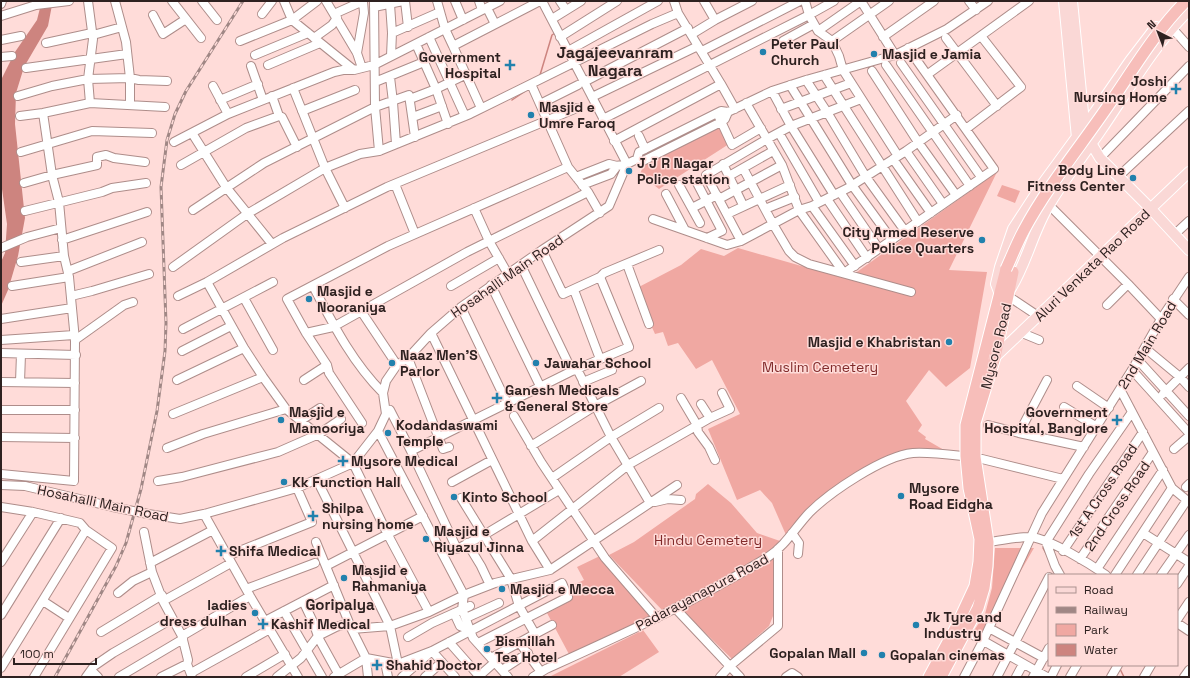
<svg xmlns="http://www.w3.org/2000/svg" width="1190" height="678" viewBox="0 0 1190 678" font-family="'Space Grotesk',sans-serif">
<rect width="100%" height="100%" fill="#ffdcd9"/>
<path fill="#f0a8a2" d="M720,125L729,144L659,189L640,174L644,164Z
M997,172L949,270L987,272L970,368L946,387L929,370L906,401L922,425L918,431L926,437L925,439L944,450H914L874,465L814,503L786,535L772,503L760,490L737,500L708,429L740,414L712,360L696,369L678,343L668,346L663,332L655,334L635,289L681,265L701,249L724,256L738,248L847,279Z
M1002,185L1020,191L1015,203L997,196Z
M708,484L731,503L757,533L780,541L774,548L734,572L663,611L609,555L634,542L695,499L696,494Z
M995,548H1034L982,638L973,632L985,614L992,588Z
M602,555L652,616L570,656L547,613L572,600L566,588L584,580L577,567Z
M773,558L775,611L769,626L732,659L681,609Z
M643,630L659,652L619,677H549Z"/>
<path fill="#cd847f" d="M41,4L52,5L48,26L24,67L16,93L15,124L25,218L18,256L8,290L1,306V262L5,253L7,224L1,182V80L15,52L37,20Z"/>
<g fill="none" stroke-linecap="round" stroke-linejoin="round">
<path stroke="#cd847f" stroke-width="1.5" d="M540,75L552,35L555,33
M512,100L524,92
M1043,548L1048,557
M1120,669L1124,677"/>
<g stroke="#ae8d8a" stroke-width="10">
<path id="minor" d="M88,1L93,39L88,79L90,103
M115,1L126,42L130,78L139,80L167,81
M172,1L201,38
M202,1L217,20
M284,1L292,20L354,70
M326,1L357,53L362,68
M374,1L375,107L379,151L470,114L652,24L678,13
M405,1L408,27
M437,1L445,29L453,46L540,1
M455,1L463,20
M479,1L482,10
M542,1L627,164
M560,1L566,10
M674,1L678,13L721,84L735,109
M704,1L715,20
M805,1L809,15L818,31L832,41L839,56L843,70L898,156
M861,1L895,55
M969,1L976,10
M1,4L2,1
M390,4L392,33L391,56
M374,7L403,1
M487,8L495,24
M262,14L272,1
M334,14L363,1
M153,15L163,34L186,19
M1,16L36,5L69,1
M552,19L581,1
M1172,28L1189,47
M818,31L861,1
M392,33L440,12
M692,34L715,20L752,1
M93,35L122,27
M429,37L465,116
M560,37L617,1
M883,37L934,1
M314,38L332,25L337,18
M946,38L997,106
M1,40L21,36
M240,41L292,20L317,1
M783,41L814,24
M832,41L889,1
M46,43L92,33
M416,44L436,89L448,124
M453,46L481,108
M568,51L658,1
M702,51L800,1
M357,53L364,13L363,1
M255,55L308,33
M1,57L12,56
M901,63L981,177
M268,65L320,43
M886,65L970,186
M251,66L263,100
M26,68L127,54
M872,71L918,142L956,195
M928,74L1029,1
M824,75L918,222
M390,77L393,102L396,144
M806,80L827,112L866,177L905,231
M375,82L424,62
M584,82L688,28
M790,85L852,185L892,240
M213,86L228,114
M293,88L325,168L345,208
M772,91L791,126L834,195
M18,96L52,86L88,79L130,78V105
M272,96L279,116
M592,97L698,46
M410,99L436,89L467,74
M220,100L258,84
M746,103L782,165L799,210L844,273L994,169L908,48
M540,104L578,85
M781,109L851,83
M302,111L355,90
M20,116L43,113L90,103L165,107
M413,117L442,106
M719,117L732,145L761,128
M603,119L809,15L834,1
M966,129L1021,87L981,36
M192,133L226,187L272,244
M779,133L819,202
M639,136L645,149
M614,141L721,84
M174,142L228,114L334,72L343,70H354L374,65L500,1
M906,151L943,204
M21,152L92,131L152,133
M1100,158L1189,66
M637,159L643,161L721,122L725,119L728,112
M893,159L931,213
M723,164L743,205
M181,165L246,128L279,116L282,117L297,147
M743,168L773,224L789,251L795,257L809,264L911,292
M729,176L773,151
M1119,176L1189,111
M576,177L609,164L617,166L627,164L637,159L639,152L721,111L728,112L772,91L806,80L895,55L947,29L988,1
M24,183L52,175L97,165V157L106,155L114,158L145,162
M697,183L722,231L707,238
M395,184L415,234
M582,185L611,174L617,166
M679,185L700,223
M588,192L600,213
M840,192L879,249
M666,194L685,230
M719,199L782,165
M827,199L867,258
M1049,205L1128,284L1161,319
M812,206L855,266
M474,208L489,241L508,274
M692,208L717,195
M765,209L795,197
M193,210L264,163L375,107L409,95L415,137
M25,211L102,192L112,188L146,183
M727,214L790,185
M653,219L727,245L741,241L799,210L812,206L848,188L906,151L957,115
M1175,234L1189,221
M62,240L147,212
M741,241L706,175L767,139L791,126L861,99
M1,248L27,237L61,228
M542,250L563,294L600,277L604,273L659,250
M21,262L64,256
M627,264L649,324
M521,265L572,371
M173,267L247,214L325,168L360,154L379,151
M68,271L142,242
M207,282L244,348L263,377L286,409L353,463L388,535L429,612
M491,285L540,386
M12,286L69,277
M313,286C333,324 352,362 383,393
M451,286L499,258
M574,290L600,359
M71,296L92,291L149,274
M178,296L207,282L283,238L387,187L577,108
M1008,296L1038,316
M244,298L273,350
M1173,299L1189,315
M1107,305L1128,284
M461,307L507,403
M361,311L397,365
M1,319L72,308
M183,329L273,282
M306,333L333,327L467,252L588,192L568,167L531,84
M431,333L532,541L550,570L650,503L611,437L577,369
M1022,333L1039,340
M1,340L74,335
M75,340L124,305L133,302
M1145,348L1180,377L1189,387
M182,351L231,326
M1,353L76,355
M408,358L443,449L449,447
M1138,360L1189,416
M1132,370L1189,433
M177,380L244,348
M304,380L327,365
M1,382L75,383
M20,382L21,354
M583,382L612,370
M1077,386L1109,408
M1120,389L1172,488L1189,502
M1163,394L1189,368
M681,398L697,425L698,432L709,447L715,460
M701,404L710,418
M1064,407L1097,427
M1,410H75
M387,413L390,410L411,451L572,371L629,347L600,277
M173,414L263,377
M514,416L541,462L605,558L657,618
M300,421L320,408
M362,423L329,373L327,365L306,333L287,299L388,246L568,167
M988,425L1019,433L1084,447
M378,431L464,595L462,609L473,638L508,677
M1019,433L1047,380
M1,437L75,438
M531,446L595,406L641,381
M167,448L203,434L286,409
M1174,449L1189,436
M411,451L457,549L484,535L559,490
M982,459L1063,479
M1,474L74,481L75,340L69,277L64,256L59,202L52,175L43,113
M552,478L611,437L659,408
M317,480L390,626L398,664
M158,481L182,477L278,452L319,434L341,419
M452,482L492,460
M1,485L25,486L113,507
M1186,487L1189,484
M461,498L511,579L519,606L535,634L491,658
M655,502L668,499L681,500
M650,503L677,485
M1,507L33,512L80,523L86,530L112,548L34,677
M148,514L180,519L204,514L297,488L353,463L378,431L386,414L383,393L386,381L397,365L408,358L431,333L461,307L542,250L609,206L627,164
M204,514L250,596L298,677
M144,532L152,572L163,601L182,636L188,660L187,664L192,677
M792,533L799,543L798,554
M1143,533L1189,562
M532,541L628,465L710,418L730,409L722,393
M316,542L352,630L366,658L368,677
M988,542C999,541 1022,536 1031,537C1050,539 1090,564 1106,575
M467,543L481,566L490,585
M1063,551L1143,432
M227,556L312,522L297,488
M1080,559L1153,452
M1,562L33,512
M150,563L213,530
M326,566L423,516
M1097,569L1163,470
M1060,575L1055,566L1046,542L1089,474L1132,412
M1115,575L1172,488
M1137,575L1187,500
M1161,575L1189,535
M1177,584L1189,566
M246,589L315,563
M118,593L133,581L152,572
M43,601L69,618
M163,601L231,563
M303,601L313,622L319,639L340,677
M675,608L740,677
M284,611L322,677
M454,613L460,626L470,630
M1,615L61,518
M466,618L499,603
M1177,620L1189,602
M265,621L334,585
M1177,623L1189,631
M989,628L1044,658
M352,629L390,626L429,612L464,595L495,583L550,570
M966,631L1047,677
M101,632L162,595
M535,634L552,625
M182,636L250,596
M408,637L432,623L470,606
M449,642L479,676
M519,642L541,672
M385,662L388,677
M1,668L86,530
M91,670L98,677
M502,670L528,653
M191,673L270,629
M86,677L94,666L113,653L172,619
M119,677L183,639
M161,677L187,664
M246,677L285,654
M277,677L301,658L318,636L336,627L349,623
M334,677L366,658L398,664L432,651L562,583L568,597L478,643
M402,677L432,651L455,677
M425,677L442,662
M478,677L495,662
M533,677L546,669C621,635 697,601 768,557C785,546 795,528 809,513C830,492 883,456 913,453C932,452 952,455 971,457
M720,677L730,666L778,626V549
M786,677L792,673L798,677
M964,677L983,641L1042,513L1132,370L1161,319L1189,277
M997,677L1049,577
M1016,677L1023,664
M1033,677L1049,648
M1051,677L1057,665
M1070,677L1077,665
M1111,677L1118,665
M1144,677L1151,665
M1184,677L1189,670"/>
</g>
<g stroke="#fff" stroke-width="12">
<path id="major" d="M1064,1L1077,138L1078,139
M1072,1L1085,133L1100,158L1151,209L1189,250
M1011,288C1027,262 1033,231 1049,205C1064,179 1084,155 1101,130C1129,89 1154,45 1189,10
M999,292L996,284L1000,267L1013,229L1041,186L1095,112L1130,61L1156,27
M995,357L1189,172"/>
</g>
<g stroke="#fff" stroke-width="13">
<path id="highway" d="M929,677L955,629L975,586L979,562L980,539L969,488L966,456V425L1006,269
M941,677L978,608L984,588L987,566L988,542L975,457V423L995,357L1013,272"/>
</g>
<use href="#minor" stroke="#fff" stroke-width="8"/>
<use href="#major" stroke="#fad8d6" stroke-width="10"/>
<use href="#highway" stroke="#f7beba" stroke-width="11"/>
<g stroke="#a08785" stroke-width="3">
<path id="rail" d="M55,677L116,566L126,543L141,489L157,411L165,351L166,323L161,187L167,140L175,114L186,91L243,1"/>
</g>
<use href="#rail" stroke="#ffdcd9" stroke-width="1.5" stroke-dasharray="4.5" stroke-linecap="butt"/>
<g stroke="#ae8d8a" stroke-width="10" stroke-linecap="butt">
<path id="minor-bridge" d="M113,507L148,514"/>
</g>
<g stroke="#fff" stroke-width="13" stroke-linecap="butt">
<path id="highway-bridge" d="M1006,269C1012,256 1017,243 1024,230C1047,187 1080,147 1108,106C1133,70 1155,32 1186,1"/>
</g>
<use href="#minor-bridge" stroke="#fff" stroke-width="8"/>
<use href="#highway-bridge" stroke="#f7beba" stroke-width="11"/>
</g>
<g fill="#2181ad" stroke="#ffdcd9" stroke-width="1.5">
<circle cx="763" cy="52" r="4"/>
<circle cx="874" cy="54" r="4"/>
<path d="M508 59h4v4h4v4h-4v4h-4v-4h-4v-4h4z"/>
<path d="M1174 83h4v4h4v4h-4v4h-4v-4h-4v-4h4z"/>
<circle cx="531" cy="115" r="4"/>
<circle cx="629" cy="171" r="4"/>
<circle cx="1133" cy="178" r="4"/>
<circle cx="982" cy="240" r="4"/>
<circle cx="309" cy="299" r="4"/>
<circle cx="949" cy="342" r="4"/>
<circle cx="392" cy="363" r="4"/>
<circle cx="536" cy="363" r="4"/>
<path d="M495 392h4v4h4v4h-4v4h-4v-4h-4v-4h4z"/>
<circle cx="281" cy="420" r="4"/>
<path d="M1115 414h4v4h4v4h-4v4h-4v-4h-4v-4h4z"/>
<circle cx="388" cy="433" r="4"/>
<path d="M341 455h4v4h4v4h-4v4h-4v-4h-4v-4h4z"/>
<circle cx="284" cy="482" r="4"/>
<circle cx="901" cy="496" r="4"/>
<circle cx="454" cy="497" r="4"/>
<path d="M311 510h4v4h4v4h-4v4h-4v-4h-4v-4h4z"/>
<circle cx="426" cy="539" r="4"/>
<path d="M219 545h4v4h4v4h-4v4h-4v-4h-4v-4h4z"/>
<circle cx="344" cy="578" r="4"/>
<circle cx="502" cy="589" r="4"/>
<circle cx="255" cy="613" r="4"/>
<path d="M261 618h4v4h4v4h-4v4h-4v-4h-4v-4h4z"/>
<circle cx="916" cy="625" r="4"/>
<circle cx="487" cy="649" r="4"/>
<circle cx="864" cy="653" r="4"/>
<circle cx="882" cy="655" r="4"/>
<path d="M375 659h4v4h4v4h-4v4h-4v-4h-4v-4h4z"/>
</g>
<g text-anchor="middle" stroke-width="3" stroke-linejoin="round" paint-order="stroke">
<g font-size="14" font-weight="bold" fill="#2e2120" stroke="#ffdcd9" text-anchor="start">
<text x="771" y="49">Peter Paul<tspan x="771" dy="16">Church</tspan></text>
<text x="882" y="59">Masjid e Jamia</text>
<text x="501" y="62" text-anchor="end">Government<tspan x="501" dy="16">Hospital</tspan></text>
<text x="1167" y="86" text-anchor="end">Joshi<tspan x="1167" dy="16">Nursing Home</tspan></text>
<text x="539" y="112">Masjid e<tspan x="539" dy="16">Umre Faroq</tspan></text>
<text x="637" y="168">J J R Nagar<tspan x="637" dy="16">Police station</tspan></text>
<text x="1125" y="175" text-anchor="end">Body Line<tspan x="1125" dy="16">Fitness Center</tspan></text>
<text x="974" y="237" text-anchor="end">City Armed Reserve<tspan x="974" dy="16">Police Quarters</tspan></text>
<text x="317" y="296">Masjid e<tspan x="317" dy="16">Nooraniya</tspan></text>
<text x="941" y="347" text-anchor="end">Masjid e Khabristan</text>
<text x="400" y="360">Naaz Men'S<tspan x="400" dy="16">Parlor</tspan></text>
<text x="544" y="368">Jawahar School</text>
<text x="505" y="395">Ganesh Medicals<tspan x="505" dy="16">&amp; General Store</tspan></text>
<text x="289" y="417">Masjid e<tspan x="289" dy="16">Mamooriya</tspan></text>
<text x="1108" y="417" text-anchor="end">Government<tspan x="1108" dy="16">Hospital, Banglore</tspan></text>
<text x="396" y="430">Kodandaswami<tspan x="396" dy="16">Temple</tspan></text>
<text x="351" y="466">Mysore Medical</text>
<text x="292" y="487">Kk Function Hall</text>
<text x="909" y="493">Mysore<tspan x="909" dy="16">Road Eidgha</tspan></text>
<text x="462" y="502">Kinto School</text>
<text x="322" y="513">Shilpa<tspan x="322" dy="16">nursing home</tspan></text>
<text x="434" y="536">Masjid e<tspan x="434" dy="16">Riyazul Jinna</tspan></text>
<text x="229" y="556">Shifa Medical</text>
<text x="352" y="575">Masjid e<tspan x="352" dy="16">Rahmaniya</tspan></text>
<text x="510" y="594">Masjid e Mecca</text>
<text x="247" y="610" text-anchor="end">ladies<tspan x="247" dy="16">dress dulhan</tspan></text>
<text x="924" y="622">Jk Tyre and<tspan x="924" dy="16">Industry</tspan></text>
<text x="271" y="629">Kashif Medical</text>
<text x="495" y="646">Bismillah<tspan x="495" dy="16">Tea Hotel</tspan></text>
<text x="856" y="658" text-anchor="end">Gopalan Mall</text>
<text x="890" y="660">Gopalan cinemas</text>
<text x="386" y="670">Shahid Doctor</text>
</g>
<g font-size="14" fill="#2e2120" stroke="#ffdcd9">
<text transform="translate(1092 265) rotate(-44)" y="5">Aluri Venkata Rao Road</text>
<text transform="translate(507 276) rotate(-35)" y="5">Hosahalli Main Road</text>
<text transform="translate(1147 345) rotate(-59)" y="5">2nd Main Road</text>
<text transform="translate(996 346) rotate(-76)" y="5">Mysore Road</text>
<text transform="translate(1103 491) rotate(-56)" y="5">1st A Cross Road</text>
<text transform="translate(103 503) rotate(12)" y="5">Hosahalli Main Road</text>
<text transform="translate(1117 506) rotate(-56)" y="5">2nd Cross Road</text>
<text transform="translate(702 592) rotate(-28)" y="5">Padarayanapura Road</text>
</g>
<g font-size="14" fill="#822b2b" stroke="#ffdcd9">
<text x="820" y="372">Muslim Cemetery</text>
<text x="708" y="545">Hindu Cemetery</text>
</g>
<g font-size="15" font-weight="bold" fill="#2e2120" stroke="#ffdcd9">
<text x="340" y="610">Goripalya</text>
</g>
<g font-size="16" font-weight="bold" fill="#2e2120" stroke="#ffdcd9">
<text x="615" y="58">Jagajeevanram<tspan x="615" dy="18">Nagara</tspan></text>
</g>
</g>
<rect width="1190" height="678" fill="none" stroke="#2e2120" stroke-width="4"/>
<rect x="1048" y="574" width="130" height="92" fill="#ffdcd9" stroke="#ab918f"/>
<rect x="1056" y="587" width="20" height="6" fill="#fad8d6" stroke="#ab918f"/>
<text x="1084" y="594" font-size="12" fill="#2e2120">Road</text>
<rect x="1056" y="607" width="20" height="6" fill="#a08785" stroke="#ab918f"/>
<text x="1084" y="614" font-size="12" fill="#2e2120">Railway</text>
<rect x="1056" y="624" width="20" height="12" fill="#f0a8a2" stroke="#ab918f"/>
<text x="1084" y="634" font-size="12" fill="#2e2120">Park</text>
<rect x="1056" y="644" width="20" height="12" fill="#cd847f" stroke="#ab918f"/>
<text x="1084" y="654" font-size="12" fill="#2e2120">Water</text>
<g transform="translate(1158 32) rotate(318)" stroke="#ffdcd9" stroke-width="3" paint-order="stroke">
<path d="M0-3L7 15L0 10L-7 15Z" fill="#2e2120"/>
<text y="-6" font-size="11" font-weight="bold" text-anchor="middle" fill="#2e2120">N</text>
</g>
<path d="M14 658v6h82v-6" fill="none" stroke="#2e2120" stroke-width="2"/>
<text x="20" y="658" font-size="12" fill="#2e2120" stroke="#ffdcd9" stroke-width="3" paint-order="stroke">100 m</text>
</svg>
